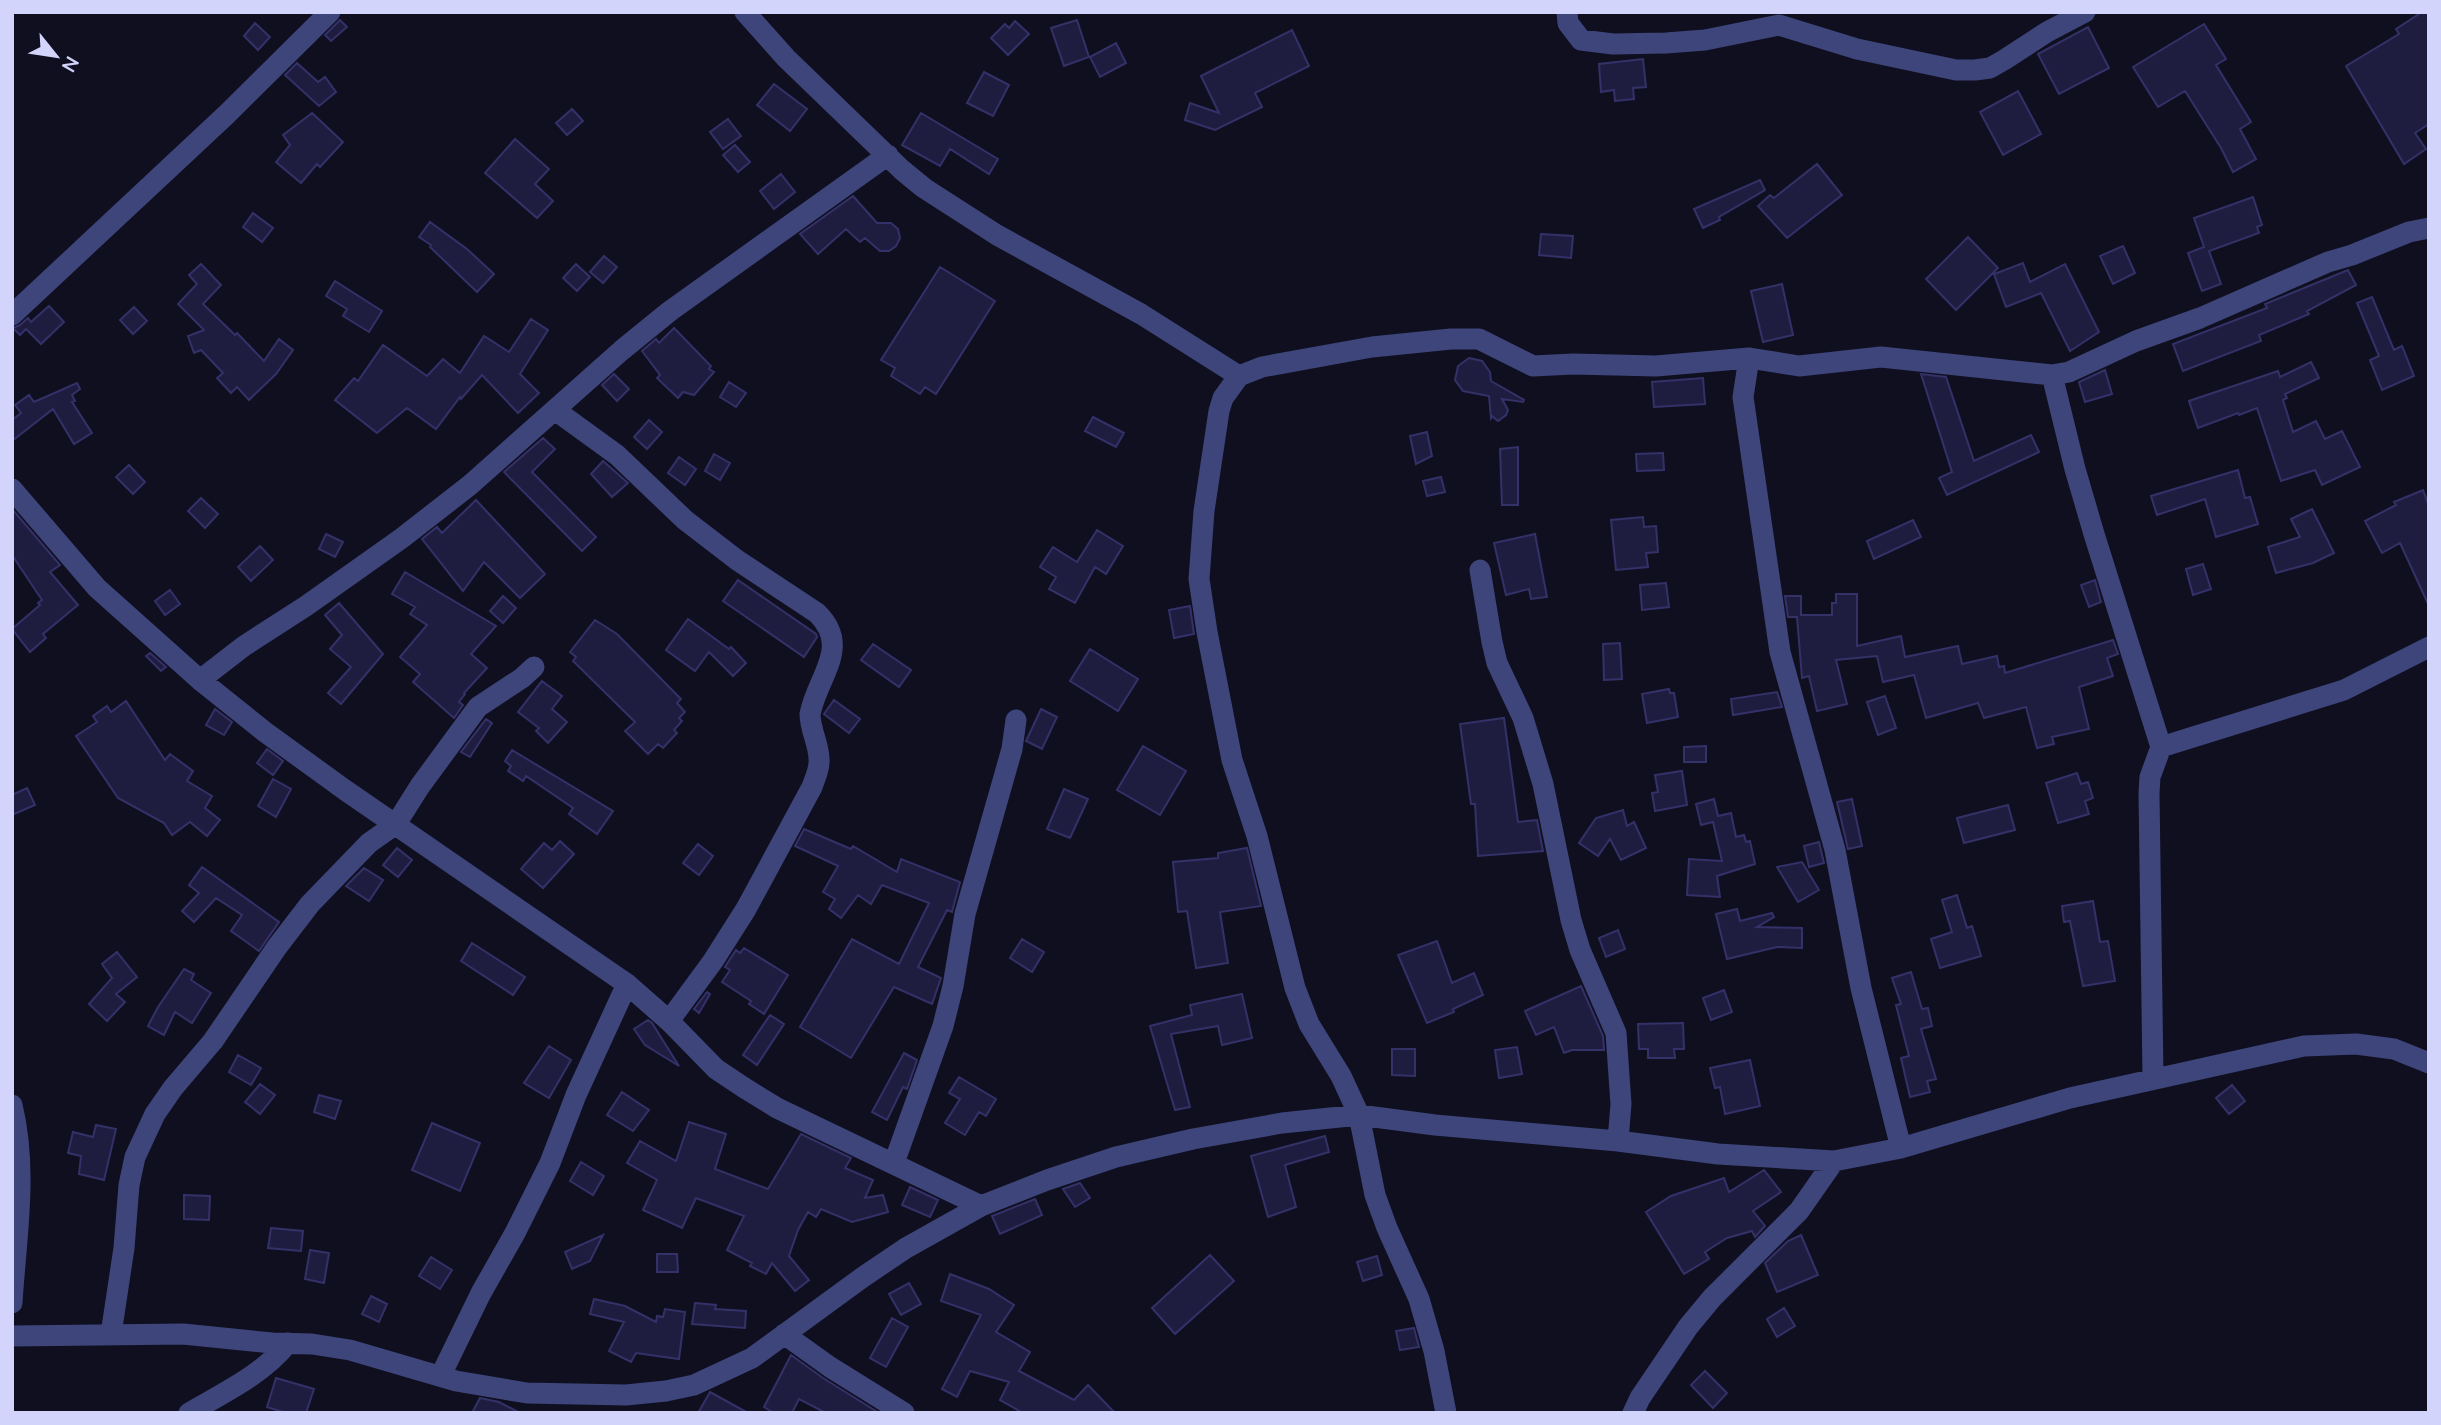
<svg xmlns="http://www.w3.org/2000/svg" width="2441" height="1425" viewBox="0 0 2441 1425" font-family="Mulish,sans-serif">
<rect width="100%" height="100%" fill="#0f0f20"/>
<path fill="#1f1d3f" stroke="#343169" stroke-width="2" d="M2422,12H2429V124L2415,133L2426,149L2404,164L2346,66L2399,34L2396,29Z
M340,20L347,27L331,41L325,35Z
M1077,20L1089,57L1064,66L1051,28Z
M1015,21L1029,34L1008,55L991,38L1005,24L1009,28Z
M255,23L270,37L258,50L244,36Z
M2204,24L2226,59L2216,65L2251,122L2240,129L2256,159L2233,172L2221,148L2185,91L2158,107L2133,67Z
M2088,27L2109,68L2059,94L2038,54Z
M1292,30L1309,66L1255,93L1262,107L1215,130L1185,120L1190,103L1219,113L1201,76Z
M1116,43L1126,63L1100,77L1090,57Z
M1643,59L1646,87L1633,88L1634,99L1615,101L1614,90L1601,92L1599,64Z
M297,63L318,82L325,77L336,92L319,106L285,75Z
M984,72L1009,85L993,116L967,103Z
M774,84L807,109L790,131L757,105Z
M2018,91L2041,134L2003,155L1980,112Z
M572,109L583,121L567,135L556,123Z
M312,113L343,142L320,167L317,164L301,183L276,162L290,145L283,135Z
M921,113L998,159L989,174L950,149L940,166L902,145Z
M728,119L741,136L723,149L710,132Z
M515,139L549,169L535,184L553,201L537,218L485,173Z
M735,145L750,162L738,172L723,155Z
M1817,164L1842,195L1787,238L1758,206L1770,195L1774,198Z
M781,174L795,192L774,209L760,191Z
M1760,180L1765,190L1719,217L1720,220L1703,228L1694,209Z
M853,196L877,223H891L898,229L900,238L896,246L889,251H880L865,238L860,242L846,229L818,254L800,234Z
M2253,197L2262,225L2257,227L2259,233L2209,251L2221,284L2202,291L2188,253L2204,247L2194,218Z
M253,213L273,228L262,242L243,227Z
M430,222L467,249L494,274L477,292L430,247L431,245L419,237Z
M1541,234L1573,236L1571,258L1539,255Z
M1968,237L1998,268L1956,310L1926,279Z
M2123,246L2135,273L2113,284L2100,256Z
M604,256L617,267L603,283L590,272Z
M2023,263L2030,282L2065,264L2099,332L2070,351L2041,293L2006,307L1994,274Z
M201,264L221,285L203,304L235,335L237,333L264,361L279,339L293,350L276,374L249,400L237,387L231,393L217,378L223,373L201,350L194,353L188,336L204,330L178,304L197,284L189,275Z
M576,264L590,277L577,291L563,278Z
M940,267L995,301L936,394L925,387L920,394L891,376L895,368L881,360Z
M2348,270L2356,285L2307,311L2309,314L2259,335L2261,341L2183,371L2173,344L2267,308L2265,304Z
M335,281L382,311L369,332L343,316L347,309L326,296Z
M1782,284L1793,335L1763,342L1751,291Z
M2372,297L2394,350L2402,346L2414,376L2382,390L2370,360L2379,356L2357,303Z
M49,306L64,322L41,344L26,329L20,335L13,328L20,325L28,318L31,322Z
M134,307L147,321L133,334L120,320Z
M531,319L548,330L520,374L539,393L518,413L482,375L461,399L460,397L436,429L407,408L377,433L335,400L354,378L358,381L383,345L427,376L443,359L460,373L484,336L509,352Z
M674,328L711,366L709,369L714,372L694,395L683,392L678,398L657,378L660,375L642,351L656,339L659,343Z
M1469,358L1482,361L1490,372L1491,381L1524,400L1523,402L1502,399L1508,410L1506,415L1498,421L1492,416L1491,418L1489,396L1463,391L1455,380L1458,366Z
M2311,362L2319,378L2285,394L2287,398L2283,400L2293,432L2316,421L2325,439L2342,431L2360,467L2322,485L2315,470L2281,481L2257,408L2239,415L2238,413L2198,428L2189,401L2278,371L2280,377Z
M2105,370L2112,394L2085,402L2079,382Z
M614,374L629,389L617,401L602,385Z
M1921,374L1946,377L1974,461L2031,435L2039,452L1947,495L1939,478L1952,472Z
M1703,378L1705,404L1654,407L1652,382Z
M729,382L746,393L736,407L720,397Z
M77,383L80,389L72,395L75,401L72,402L92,433L74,444L53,409L12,441V420L21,413L15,405L29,395L34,402Z
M1093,417L1124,433L1116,447L1085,431Z
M649,420L662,432L647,449L634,437Z
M1427,432L1432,456L1416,464L1410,436Z
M543,438L555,449L532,472L596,537L582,551L504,472Z
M1518,447V505H1502L1500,449Z
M1663,453L1664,470L1637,471L1636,454Z
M714,454L730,463L720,480L705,471Z
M679,457L696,469L685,485L668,473Z
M603,461L628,483L612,497L591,474Z
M129,465L145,482L133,494L116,477Z
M2238,470L2245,498L2250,497L2258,524L2216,537L2205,499L2157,515L2151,496Z
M1441,477L1445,492L1427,496L1423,481Z
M2423,490L2429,506V606L2400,543L2382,553L2365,521L2396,505L2394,502Z
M201,498L218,514L205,528L188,511Z
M476,500L545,574L520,598L484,562L463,591L422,539L437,527L442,533Z
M12,509L60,565L50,572L78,605L43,634L46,638L30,652L12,629L40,605L38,603L42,600L12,555Z
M2312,509L2334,553L2313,563L2276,573L2268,547L2300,537L2291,519Z
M1643,517L1644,527L1656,526L1658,552L1646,553L1648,567L1616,570L1611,520Z
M1913,520L1921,537L1874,559L1867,541Z
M1097,530L1123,546L1106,574L1095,567L1075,603L1049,589L1056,577L1040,567L1053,547L1077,562Z
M326,534L343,542L335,557L319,549Z
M1535,534L1547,597L1531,599L1529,589L1506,595L1494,543Z
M260,546L273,560L251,581L238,567Z
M2203,564L2211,589L2193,595L2186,569Z
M405,572L496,626L471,654L487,668L464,693L465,694L459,702L463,705L454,718L413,682L420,674L400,657L427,625L410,614L415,607L392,594Z
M738,580L816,634L817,637L804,657L723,601Z
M2095,580L2101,602L2089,607L2081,585Z
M1666,583L1669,607L1642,610L1640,585Z
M170,590L180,604L165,615L155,601Z
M1836,594H1857V646L1901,636L1905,657L1958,646L1962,664L1997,656L1999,667L2004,666L2005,673L2113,640L2118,654L2107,658L2113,676L2079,687L2089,729L2052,737L2054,744L2037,748L2026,707L1984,718L1978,703L1926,718L1914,675L1883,682L1877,656L1836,660L1847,704L1817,711L1809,676L1802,678L1797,617H1788L1785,596H1801V615H1832V603H1836Z
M503,596L516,608L503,623L490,611Z
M339,603L383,654L341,704L328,693L351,667L330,649L342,635L325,615Z
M1190,606L1194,634L1174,638L1169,610Z
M688,619L729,649L731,647L746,663L733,676L709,652L695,671L666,650Z
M595,620L617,634L681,699L677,703L685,712L679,718L682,721L674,730L677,733L663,748L658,744L648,754L625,731L635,722L573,661L576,657L570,652Z
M1620,643L1622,679L1604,680L1603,644Z
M873,644L911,670L899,687L861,660Z
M1090,649L1138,679L1118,711L1070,681Z
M150,653L166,667L161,671L146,656Z
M542,681L562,696L552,709L567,722L548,743L536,731L539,728L518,712Z
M1669,689L1670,693H1674L1678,717L1647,723L1642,694Z
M1777,692L1782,707L1733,715L1731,699Z
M1885,696L1896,728L1878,735L1867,702Z
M834,700L860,719L849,733L824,714Z
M126,701L165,760L170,754L193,771L187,781L212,796L205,808L220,820L207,836L190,822L172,835L164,823L118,798L76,736L97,722L93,716L107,706L111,712Z
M215,709L232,722L224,735L206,725Z
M1041,709L1057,717L1042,749L1026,741Z
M1504,718L1518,822L1537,820L1543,851L1478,856L1475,804H1471L1460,724Z
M486,719L492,723L470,757L461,752Z
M1143,746L1186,771L1160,815L1117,790Z
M1706,746V762H1684V747Z
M267,749L283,761L273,775L257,763Z
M512,750L613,811L597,834L569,814L573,808L526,776L523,781L508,771L511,766L505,761Z
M1682,771L1687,805L1655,811L1652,793L1658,792L1655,775Z
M2077,773L2081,784L2088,782L2093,798L2085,801L2089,814L2058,823L2046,783Z
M273,779L291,789L276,817L258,806Z
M27,788L35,805L12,815V795Z
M1064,789L1088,799L1070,838L1047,829Z
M1714,799L1718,816L1731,813L1736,837L1744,835L1746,842L1750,841L1755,864L1717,876L1720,897L1687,895L1689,859L1722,861L1713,822L1701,825L1696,804Z
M1852,799L1862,846L1848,849L1837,802Z
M2008,805L2015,830L1964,843L1957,818Z
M1623,810L1627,826L1634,822L1646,848L1621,860L1610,839L1598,856L1579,843L1596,818Z
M804,829L851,849L853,846L897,872L901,859L960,882L952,912L947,910L918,967L941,978L932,1004L894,987L851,1058L800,1027L852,939L899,964L929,903L882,885L871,904L858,895L841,918L829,909L835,899L823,892L838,866L795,846Z
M560,841L574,854L543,888L521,869L544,843L552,850Z
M1819,842L1824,863L1809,867L1804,846Z
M698,844L713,856L699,875L683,863Z
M397,848L412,860L398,877L383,865Z
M1247,848L1261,906L1220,912L1228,963L1196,968L1187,911L1178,912L1173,862L1218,858V853Z
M1802,862L1819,890L1798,902L1777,867Z
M202,867L279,922L259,951L231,931L242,915L216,898L194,922L182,911L199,893L189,885Z
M364,868L383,880L369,901L346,886Z
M1957,895L1967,928L1972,926L1981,956L1940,968L1931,939L1952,932L1942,900Z
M2093,901L2100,942L2108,941L2115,981L2083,986L2070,921L2064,922L2062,906Z
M1737,909L1740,921L1772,913L1774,917L1757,927L1802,928V948L1777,947L1727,959L1716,914Z
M1618,930L1625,949L1606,957L1599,938Z
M1022,939L1044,952L1032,972L1010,958Z
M1437,941L1452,983L1474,973L1483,995L1453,1009L1454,1012L1427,1023L1398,955Z
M472,943L525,977L513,995L461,961Z
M744,948L788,975L764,1014L749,1004L751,1001L722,982L730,970L725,967L736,950L740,953Z
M117,952L137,977L116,994L125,1002L107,1021L89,1004L112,978L102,964Z
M184,969L194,974L191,980L211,993L192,1023L175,1012L164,1035L148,1026L158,1007Z
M1911,972L1922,1009L1928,1008L1932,1026L1921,1029L1936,1079L1927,1081L1930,1092L1910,1097L1901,1058L1909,1056L1896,1005L1901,1004L1892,978Z
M1581,986L1603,1036L1604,1050H1572L1564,1053L1554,1027L1536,1035L1525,1011Z
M1724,990L1732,1012L1711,1020L1703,998Z
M707,992L710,994L699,1013L694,1009Z
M1242,994L1252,1038L1222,1045L1218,1026L1171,1034L1190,1107L1175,1110L1150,1026L1192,1015L1190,1005Z
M770,1015L784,1024L757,1065L743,1055Z
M648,1020L652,1023L679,1066L645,1045L634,1029Z
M1683,1023L1684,1049H1674L1675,1058H1648V1049H1639L1638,1024Z
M549,1046L571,1060L549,1098L524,1083Z
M1517,1047L1522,1074L1499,1078L1495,1050Z
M1392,1049H1415V1076L1392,1075Z
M904,1053L917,1060L907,1089L903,1087L887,1120L872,1112Z
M238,1055L261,1068L251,1085L229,1072Z
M1750,1060L1760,1106L1725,1114L1720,1087L1715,1088L1710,1068Z
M959,1077L996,1099L986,1116L979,1112L965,1135L945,1123L960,1099L949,1093Z
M260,1084L275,1095L260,1114L245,1102Z
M2232,1085L2245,1101L2229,1114L2216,1098Z
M622,1092L649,1110L633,1131L607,1115Z
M319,1095L341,1101L335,1119L314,1112Z
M689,1122L726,1134L715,1169L768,1189L801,1134L851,1158L845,1168L873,1180L865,1198L883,1195L888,1212L852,1222L821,1209L816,1217L808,1212L798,1230L789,1256L809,1280L795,1291L772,1263L766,1274L750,1266L752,1263L727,1250L744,1216L696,1198L682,1228L643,1210L657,1180L627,1163L640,1141L676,1161Z
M432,1123L480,1143L460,1191L412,1170Z
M96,1125L116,1129L104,1180L79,1174L81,1156L68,1153L73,1132L93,1137Z
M1325,1136L1329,1152L1285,1165L1296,1207L1268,1217L1251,1156Z
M581,1162L604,1176L593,1195L570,1181Z
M1764,1170L1781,1192L1753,1211L1765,1226L1755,1237L1752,1231L1727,1238L1705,1252L1709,1259L1684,1274L1646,1212L1671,1196L1724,1178L1729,1192Z
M1080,1183L1090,1198L1075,1207L1063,1189Z
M910,1187L938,1200L930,1217L902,1205Z
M184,1195L210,1196L209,1220L184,1219Z
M1035,1199L1042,1215L1000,1234L992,1216Z
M271,1228L303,1231L301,1251L268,1248Z
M603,1235L590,1261L572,1269L565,1252Z
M1801,1235L1818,1275L1777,1292L1765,1263L1788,1241Z
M310,1250L329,1253L324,1283L305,1279Z
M657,1254H677L678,1272H657Z
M1210,1255L1234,1281L1175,1334L1152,1308Z
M1377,1256L1382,1275L1363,1281L1357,1262Z
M431,1257L452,1270L440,1289L419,1276Z
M950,1274L989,1289L1014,1305L996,1332L1030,1352L1019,1371L1074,1400L1088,1385L1115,1413H1023L1000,1400L1009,1382L970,1371L957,1397L942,1389L981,1315L941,1301Z
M909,1283L921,1304L901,1315L889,1294Z
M371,1296L387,1304L379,1322L362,1314Z
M594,1299L625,1306L656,1322L657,1316L663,1317L665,1309L685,1312L679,1359L636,1353L631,1362L609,1351L624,1322L590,1314Z
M695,1303L716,1305L715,1309L746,1311L745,1328L692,1324Z
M1784,1308L1795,1326L1777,1337L1767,1319Z
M892,1318L908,1327L886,1367L870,1358Z
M1414,1328L1419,1347L1400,1350L1396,1331Z
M791,1355L823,1378L879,1413H826L799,1399L792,1413H774L764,1407Z
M1705,1371L1727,1393L1713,1408L1691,1385Z
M276,1378L314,1389L306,1413H286L267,1407Z
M710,1392L748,1413H698Z
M480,1398L499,1402L520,1413H472Z"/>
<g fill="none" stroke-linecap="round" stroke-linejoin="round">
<path stroke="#3e457b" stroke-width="21" d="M745,12L786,58L902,170L924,188L997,235L1141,314L1239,376L1262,367L1372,347L1451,339H1479L1533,366L1573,364L1656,366L1749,358L1799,366L1881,357L2052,375L2069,372L2136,341L2200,318L2328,262L2352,255L2409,232L2429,228
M1567,12L1568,23L1581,40L1613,44L1666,43L1705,40L1779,25L1857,49L1956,70H1975L1990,68L2004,60L2047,32L2085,12
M12,315L226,115L330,12
M1749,358L1743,397L1780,652L1835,850L1861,988L1901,1148
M2052,375L2075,469L2094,534L2161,747L2150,777L2149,793L2153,1078
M1239,376L1223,398L1219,411L1204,511L1199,579L1207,632L1232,760L1257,836L1295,988L1309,1024L1341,1076L1359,1115L1375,1195L1387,1228L1419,1299L1434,1351L1446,1413
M555,410L617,455L685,520L737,560L817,613C852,647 817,677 810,714C810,730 819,744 819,759C820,769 815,778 812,787L746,909L713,961L669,1021
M12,489L97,588L200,680L265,732L345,790L627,984L669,1021L716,1069L743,1087L777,1108L981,1206
M1480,570L1492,642L1497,663L1523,718L1543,784L1571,920L1580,950L1616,1033L1621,1104L1618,1141
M200,680L244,646L306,606L402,538L470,485L622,350L670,311L888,155
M2161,747L2344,690L2429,647
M12,1105C28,1171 16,1237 12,1303
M894,1163L943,1026L953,986L965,914L1012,749L1016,720
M111,1334L124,1248L129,1185L135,1157L155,1114L173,1088L213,1041L277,947L310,904L369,843L396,824L420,786L478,707L522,678L534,667
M784,1334L830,1367L904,1413
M12,1336L183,1334L272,1343L312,1344L350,1350L456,1381L527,1393L626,1395L666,1391L694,1385L752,1358L863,1277L906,1248L981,1206L1047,1180L1116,1157L1193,1139L1282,1123L1359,1115L1435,1125L1618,1141L1718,1154L1834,1161L1901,1148L2070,1098L2304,1046L2356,1044L2394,1049L2429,1063
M441,1375L481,1293L515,1233L550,1163L576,1095L627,984
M189,1413C225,1392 262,1375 288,1343
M1633,1413L1640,1398L1688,1327L1712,1298L1799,1211L1834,1161"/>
</g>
<rect width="2441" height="1425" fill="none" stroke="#d2d4fb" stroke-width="28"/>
<g transform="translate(56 56) rotate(120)" stroke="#0f0f20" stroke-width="5" paint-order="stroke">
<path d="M0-5L12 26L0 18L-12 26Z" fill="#d2d4fb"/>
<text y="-10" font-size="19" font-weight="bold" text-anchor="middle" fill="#d2d4fb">N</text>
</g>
</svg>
